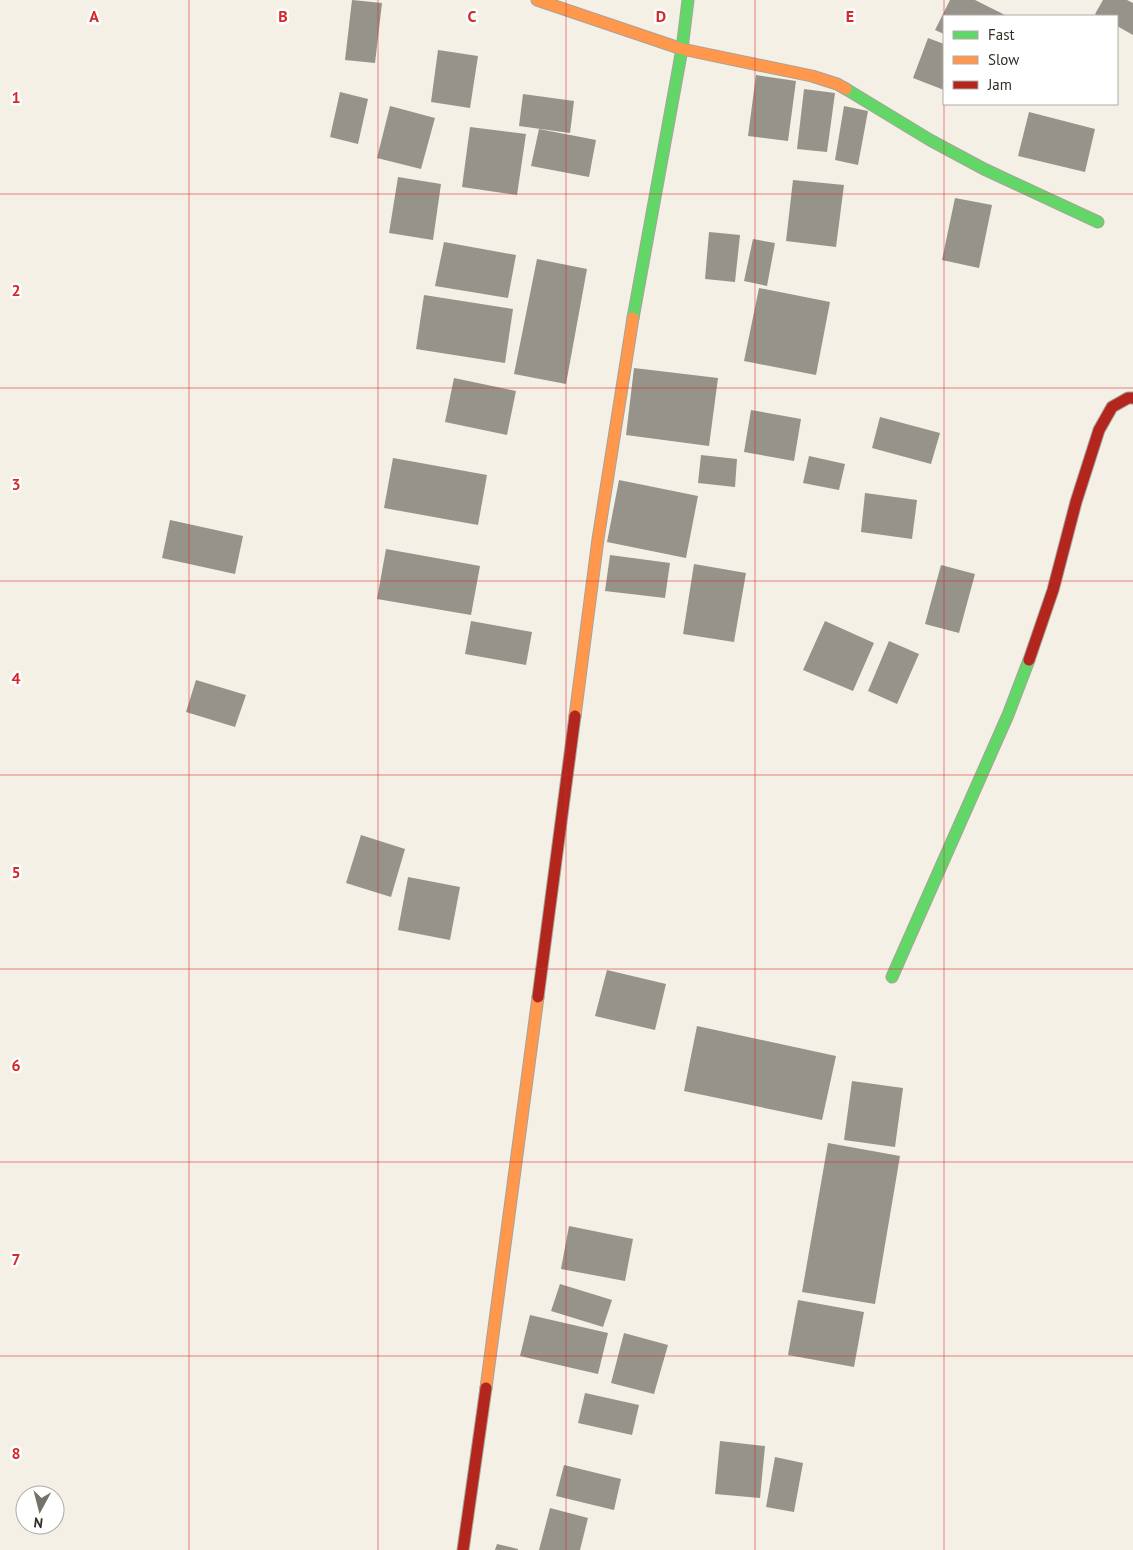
<svg xmlns="http://www.w3.org/2000/svg" width="1133" height="1550" viewBox="0 0 1133 1550" font-family="'PT Sans',sans-serif">
<rect width="100%" height="100%" fill="#f4f0e5"/>
<path fill="#96938b" d="M352,0L382,3L375,63L345,60Z
M950,0H975L1007,16H944V34L935,30Z
M1103,0H1127L1133,3V35L1117,26V16H1099L1095,14Z
M928,38L944,44V90L913,78Z
M438,50L478,56L470,108L431,102Z
M756,75L796,81L788,141L748,136Z
M804,89L835,93L827,152L797,149Z
M340,92L368,99L358,144L330,137Z
M523,94L574,101L570,133L519,126Z
M390,106L435,118L421,169L377,158Z
M844,106L868,111L858,165L835,160Z
M1029,112L1095,129L1085,172L1018,156Z
M470,127L526,134L517,195L462,187Z
M539,129L596,140L589,177L531,166Z
M398,177L441,184L433,240L389,233Z
M793,180L844,185L836,247L786,241Z
M955,198L992,205L979,268L942,260Z
M709,232L740,235L735,282L705,279Z
M753,239L775,243L767,286L744,281Z
M444,242L516,255L508,298L435,286Z
M537,259L587,269L566,384L514,374Z
M759,288L830,302L816,375L744,361Z
M424,295L513,309L505,363L416,349Z
M634,368L718,378L709,446L626,435Z
M454,378L516,391L507,435L445,422Z
M751,410L801,419L794,461L744,452Z
M880,417L940,433L931,464L872,448Z
M701,455L737,459L735,487L698,483Z
M809,456L845,464L839,490L803,483Z
M393,458L487,475L478,525L384,508Z
M619,480L698,496L686,558L607,542Z
M865,493L917,500L912,539L861,532Z
M170,520L243,536L235,574L162,558Z
M386,549L480,566L471,615L377,599Z
M610,555L670,563L665,598L605,591Z
M694,564L746,573L734,642L683,634Z
M941,565L975,574L959,633L925,624Z
M471,621L532,632L526,665L465,654Z
M825,621L874,643L853,691L803,670Z
M889,641L919,654L897,704L868,691Z
M196,680L246,695L235,727L186,712Z
M361,835L405,849L391,897L346,883Z
M408,877L460,887L450,940L398,930Z
M607,970L666,984L655,1030L595,1016Z
M697,1026L836,1056L822,1120L684,1091Z
M852,1081L903,1088L895,1147L844,1140Z
M828,1143L900,1156L875,1304L802,1292Z
M569,1226L633,1239L625,1281L561,1269Z
M560,1284L612,1300L603,1327L551,1311Z
M798,1300L864,1312L854,1367L788,1355Z
M530,1315L608,1333L598,1374L520,1356Z
M624,1333L668,1345L654,1394L611,1383Z
M585,1393L639,1405L632,1435L578,1423Z
M720,1441L765,1446L760,1498L715,1494Z
M775,1457L803,1463L794,1512L766,1507Z
M564,1465L621,1479L614,1510L556,1496Z
M550,1508L588,1518L580,1550H539Z
M497,1544L518,1549V1550H495Z"/>
<g fill="none" stroke-linecap="round" stroke-linejoin="round">
<g stroke="#a6a39b" stroke-width="13">
<path id="fast" d="M846,89L930,140L984,169L1098,222
M633,318L682,49L688,0
M892,977L1008,715L1029,660"/>
</g>
<g stroke="#a6a39b" stroke-width="13">
<path id="slow" d="M537,0L682,49L812,76L837,84L846,89
M575,716L598,539L633,318
M486,1388L538,997"/>
</g>
<g stroke="#a6a39b" stroke-width="13">
<path id="jam" d="M1029,660L1053,590L1076,502L1099,430L1112,407L1128,398H1133
M538,997L575,716
M463,1550L486,1388"/>
</g>
<use href="#fast" stroke="#63d668" stroke-width="11"/>
<use href="#slow" stroke="#ff974d" stroke-width="11"/>
<use href="#jam" stroke="#b3261e" stroke-width="11"/>
</g>
<path fill="none" stroke="#d62828" stroke-width="1" stroke-opacity="0.55" d="M189,0V1550M378,0V1550M566,0V1550M755,0V1550M944,0V1550M0,194H1133M0,388H1133M0,581H1133M0,775H1133M0,969H1133M0,1162H1133M0,1356H1133"/>
<g font-size="16" text-anchor="middle" font-weight="bold" fill="#d62828" stroke="#fff" stroke-width="5" stroke-linejoin="round" paint-order="stroke">
<text x="94" y="22">A</text>
<text x="283" y="22">B</text>
<text x="472" y="22">C</text>
<text x="661" y="22">D</text>
<text x="850" y="22">E</text>
<text x="16" y="103">1</text>
<text x="16" y="296">2</text>
<text x="16" y="490">3</text>
<text x="16" y="684">4</text>
<text x="16" y="878">5</text>
<text x="16" y="1071">6</text>
<text x="16" y="1265">7</text>
<text x="16" y="1459">8</text>
</g>
<rect x="943" y="15" width="175" height="90" fill="#ffffff" stroke="#adaba9"/>
<rect x="953" y="31" width="25" height="8" fill="#63d668" stroke="#adaba9"/>
<text x="988" y="40" font-size="15" fill="#312e27">Fast</text>
<rect x="953" y="56" width="25" height="8" fill="#ff974d" stroke="#adaba9"/>
<text x="988" y="65" font-size="15" fill="#312e27">Slow</text>
<rect x="953" y="81" width="25" height="8" fill="#b3261e" stroke="#adaba9"/>
<text x="988" y="90" font-size="15" fill="#312e27">Jam</text>
<g transform="translate(40 1510) rotate(187)"><circle r="24" fill="#ffffff" stroke="#adaba9"/>
<path d="M0-4L9 19L0 12L-9 19Z" fill="#75726a"/>
<text y="-8" font-size="14" font-weight="bold" text-anchor="middle" fill="#312e27">N</text>
</g>
</svg>
